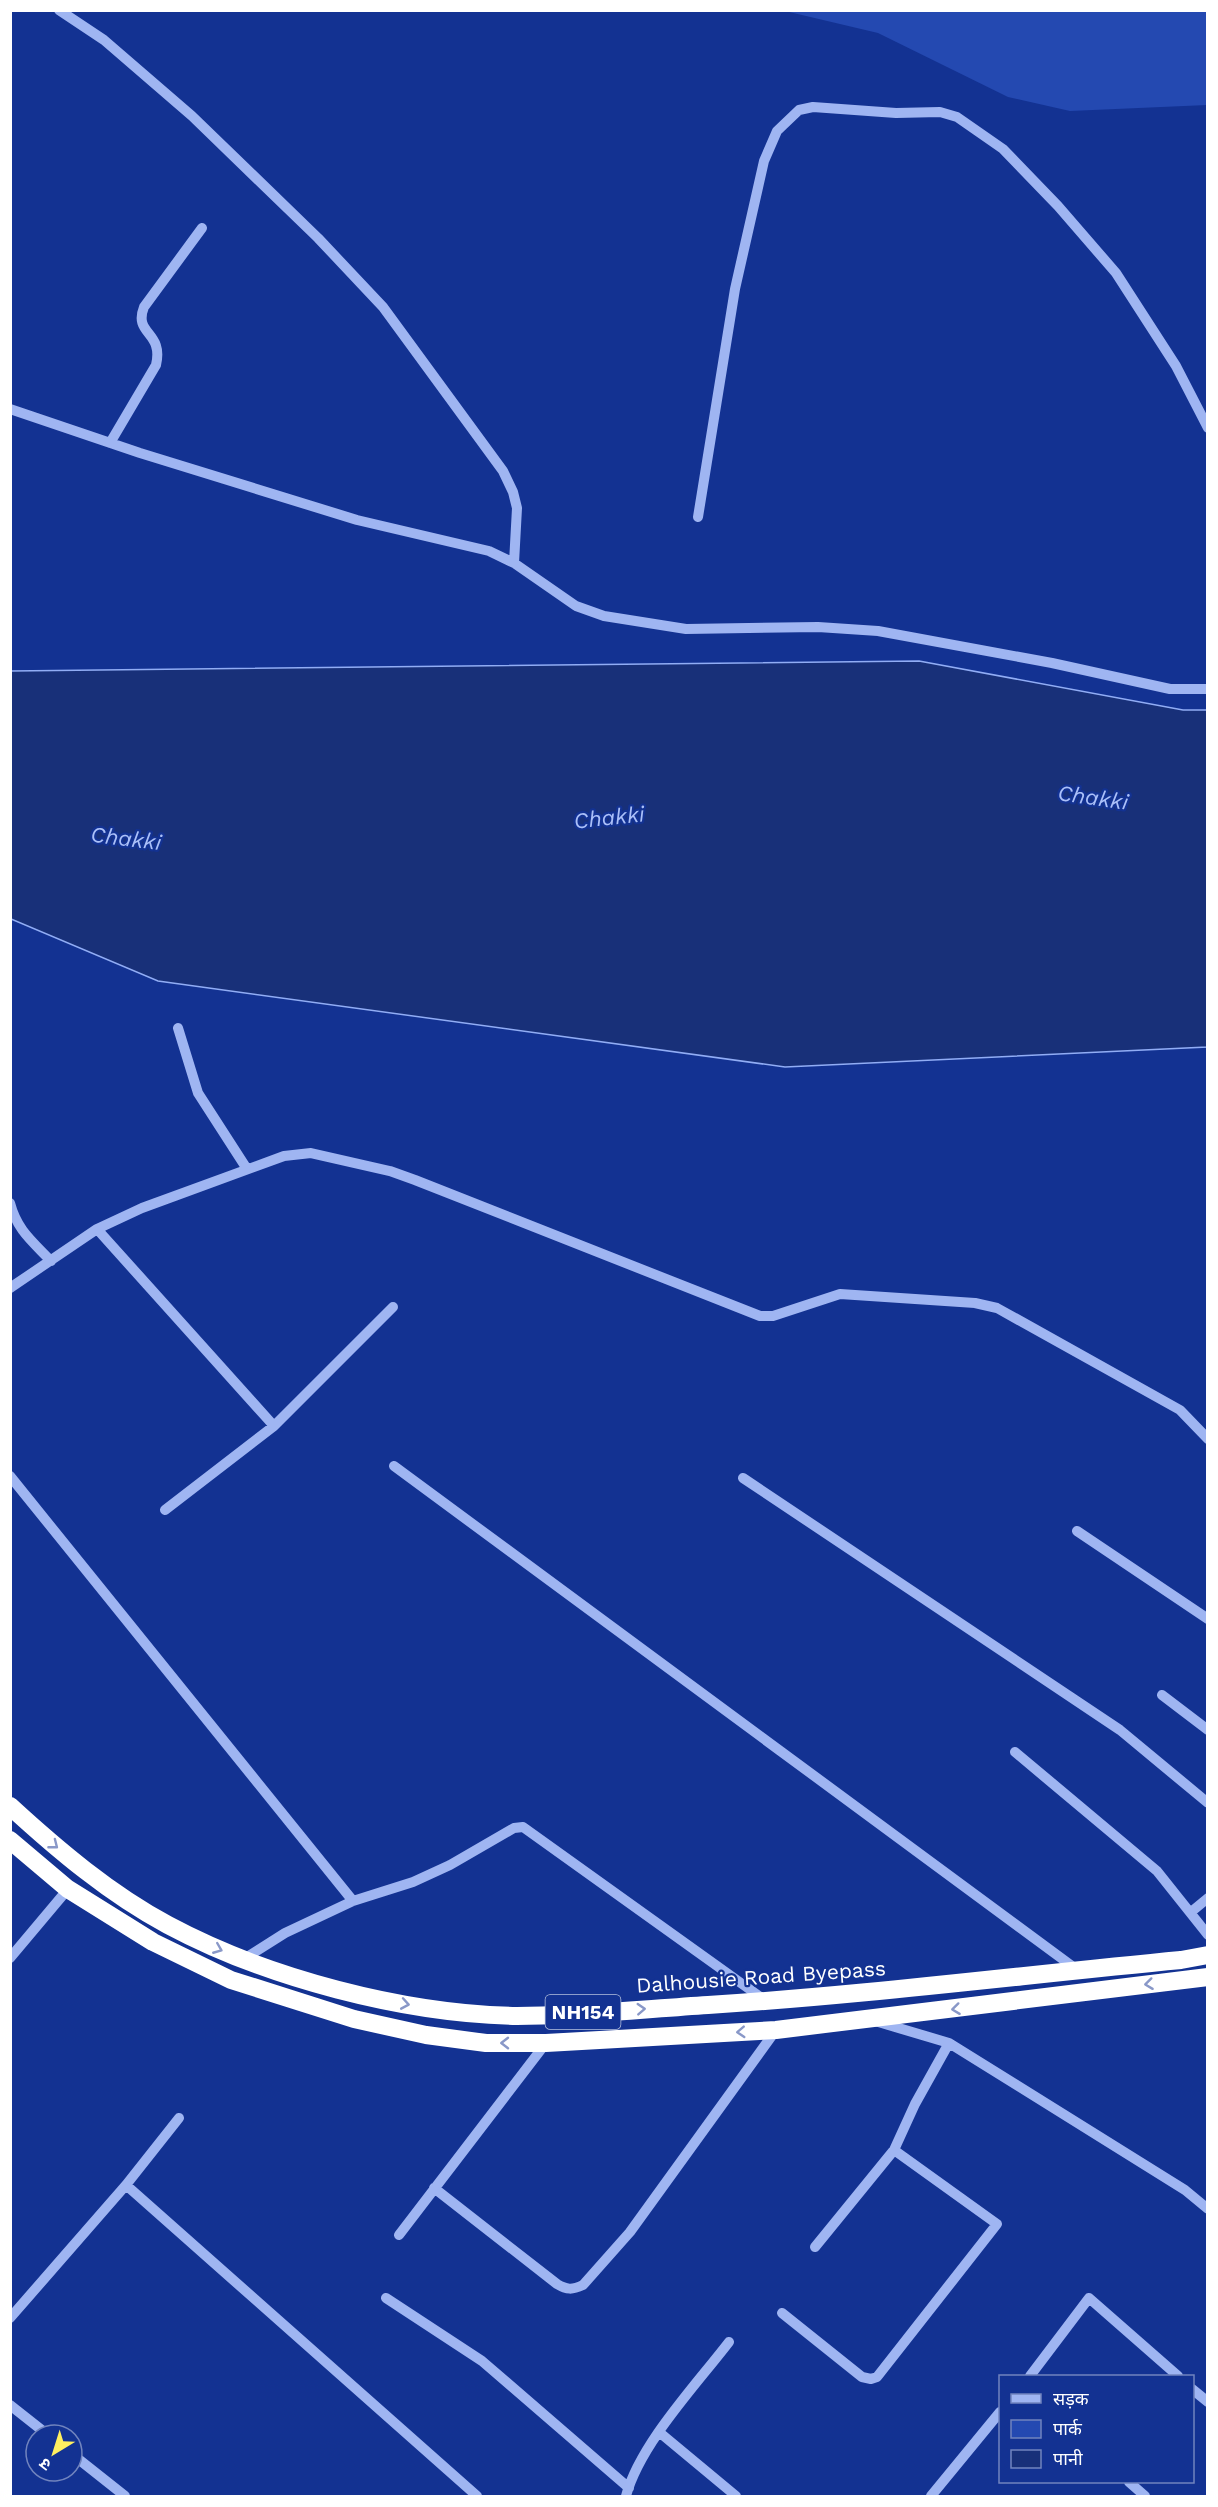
<svg xmlns="http://www.w3.org/2000/svg" width="1218" height="2507" viewBox="0 0 1218 2507" font-family="'Work Sans','Noto Sans Devanagari',sans-serif">
<rect width="100%" height="100%" fill="#133292"/>
<path fill="#2449b1" d="M785,11H1207V105L1070,111L1008,97L878,33Z"/>
<path fill="#183079" stroke="#91adf5" stroke-width="1.5" d="M919,661L1183,710H1207V1047L785,1067L158,981L11,919V671Z"/>
<g fill="none" stroke-linecap="round" stroke-linejoin="round">
<path stroke="#9fb5f2" stroke-width="10" d="M59,10L104,40L192,116L318,238L383,307L503,471L513,492L517,508L514,563
M10,409L140,453L357,520L489,551L514,563L576,606L604,616L686,629L818,627L878,631L1052,663L1170,689H1208
M110,443L156,365C164,331 133,335 144,307L202,228
M698,517L735,289L764,161L777,131L799,110L813,107L896,113L940,112L957,117L1003,149L1058,206L1116,273L1176,366L1208,428
M178,1028L198,1093L247,1169
M10,1203C17,1230 32,1241 51,1261
M97,1229L274,1426L393,1307
M10,1288L97,1229L142,1208L284,1156L311,1153L390,1171L415,1180L760,1316H773L840,1294L975,1303L997,1308L1180,1410L1208,1439
M394,1466L1076,1969
M10,1476L353,1901
M743,1478L1120,1730L1208,1803
M165,1510L274,1426
M1077,1531L1208,1619
M1162,1695L1208,1730
M1015,1752L1157,1871L1208,1935
M1191,1912L1208,1898
M10,1958L68,1889
M244,1959L285,1933L353,1901L413,1882L450,1865L514,1828L523,1827L766,2001
M875,2021L949,2043L1185,2190L1208,2209
M126,2185L477,2496
M434,2188L557,2284C567,2290 572,2290 583,2285L630,2232L776,2030
M399,2235L546,2043
M815,2247L894,2150L915,2104L949,2043
M386,2298L482,2361L629,2488
M782,2313L862,2377L871,2379L877,2377L997,2224L894,2150
M10,2318L126,2185L179,2118
M1030,2376L1089,2298L1178,2376
M1192,2389L1208,2402
M10,2405L48,2435
M659,2432L736,2496
M72,2454L125,2496
M1129,2482L1145,2496
M626,2496C640,2444 696,2385 729,2342
M931,2496L1000,2412"/>
<path stroke="#fff" stroke-width="18" d="M10,1806C58,1850 110,1894 168,1925C267,1978 404,2014 517,2016C580,2016 645,2009 708,2005C866,1995 1023,1975 1181,1960L1208,1955
M10,1840L68,1889L153,1942L231,1980L354,2019L426,2035L486,2043H546L776,2030L1208,1977"/>
</g>
<defs><path id="oneway-chevron" d="M-2-3.5L2.5 0L-2 3.5" fill="none" stroke-width="1.6" stroke-linecap="round" stroke-linejoin="round" transform="scale(1.5)"/></defs>
<g stroke="#8998c8">
<use href="#oneway-chevron" transform="translate(54 1845) rotate(38)"/>
<use href="#oneway-chevron" transform="translate(218 1949) rotate(22)"/>
<use href="#oneway-chevron" transform="translate(1149 1984) rotate(173)"/>
<use href="#oneway-chevron" transform="translate(405 2004) rotate(10)"/>
<use href="#oneway-chevron" transform="translate(641 2009) rotate(-3)"/>
<use href="#oneway-chevron" transform="translate(956 2009) rotate(173)"/>
<use href="#oneway-chevron" transform="translate(741 2032) rotate(177)"/>
<use href="#oneway-chevron" transform="translate(505 2043) rotate(-180)"/>
</g>
<g text-anchor="middle" stroke-width="4.5" stroke-linejoin="round" paint-order="stroke">
<rect fill="#133292" stroke="#b8c2de" stroke-width="1.5" x="545.5" y="1995" width="75" height="34" rx="4.5"/>
<g font-size="20" font-weight="bold" fill="#fff">
<text x="583" y="2019">NH154</text>
</g>
<g font-size="21" fill="#fff" stroke="#133292">
<text transform="translate(761 1977) rotate(-4)" y="7">Dalhousie Road Byepass</text>
</g>
<g font-size="22" font-style="italic" fill="#abc0f9" stroke="#133292">
<text transform="translate(1093 797) rotate(8)" y="8">Chakki</text>
<text transform="translate(609 817) rotate(-6)" y="8">Chakki</text>
<text transform="translate(126 838) rotate(7)" y="8">Chakki</text>
</g>
</g>
<rect width="1218" height="2507" fill="none" stroke="#ffffff" stroke-width="24"/>
<rect x="999" y="2375" width="195" height="108" fill="#133292" stroke="#7184be" stroke-width="1.5"/>
<rect x="1011" y="2394" width="30" height="9" fill="#9fb5f2" stroke="#7184be" stroke-width="1.5"/>
<text x="1053" y="2405" font-size="18" fill="#ffffff">सड़क</text>
<rect x="1011" y="2420" width="30" height="18" fill="#2449b1" stroke="#7184be" stroke-width="1.5"/>
<text x="1053" y="2435" font-size="18" fill="#ffffff">पार्क</text>
<rect x="1011" y="2450" width="30" height="18" fill="#183079" stroke="#7184be" stroke-width="1.5"/>
<text x="1053" y="2465" font-size="18" fill="#ffffff">पानी</text>
<g transform="translate(54 2453) rotate(218)"><circle r="28" fill="#133292" stroke="#7184be" stroke-width="1.5"/>
<path d="M0-4.5L10 22L0 15L-10 22Z" fill="#ffef60"/>
<text y="-9" font-size="16" font-weight="bold" text-anchor="middle" fill="#ffffff">उ</text>
</g>
</svg>
